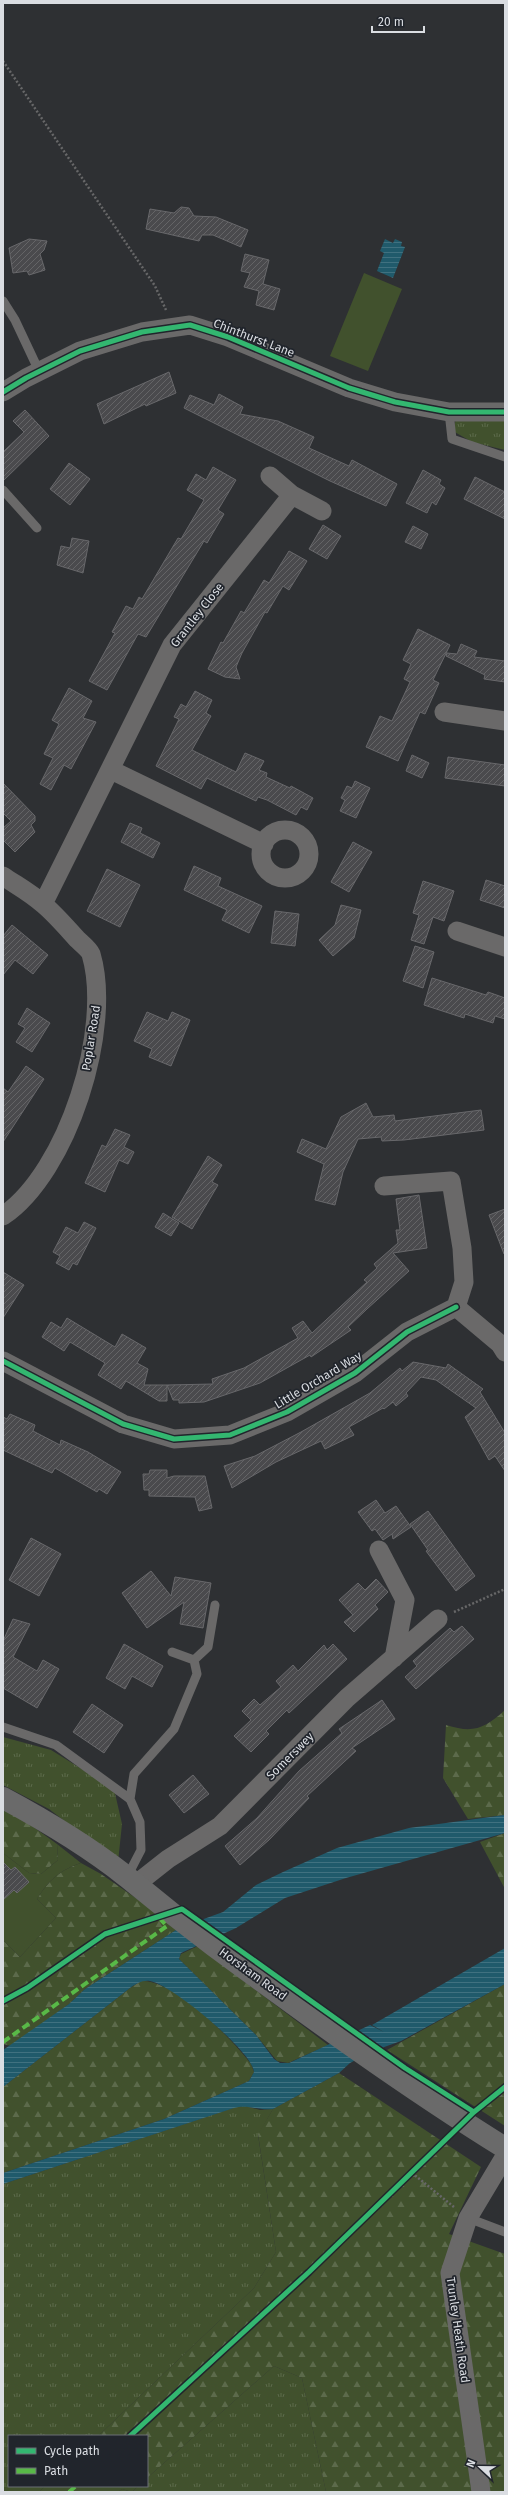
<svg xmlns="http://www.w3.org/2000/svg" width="508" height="2495" viewBox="0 0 508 2495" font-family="'Fira Sans',sans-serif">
<defs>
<pattern id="grass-tufts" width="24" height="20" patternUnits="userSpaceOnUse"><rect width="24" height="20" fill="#41512d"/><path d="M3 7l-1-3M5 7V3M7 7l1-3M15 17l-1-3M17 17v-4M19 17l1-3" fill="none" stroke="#5c6a4b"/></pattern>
<pattern id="forest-firs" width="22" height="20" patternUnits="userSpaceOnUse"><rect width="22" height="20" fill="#41512d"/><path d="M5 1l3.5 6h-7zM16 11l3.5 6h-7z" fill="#5c6a4b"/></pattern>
<pattern id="water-rules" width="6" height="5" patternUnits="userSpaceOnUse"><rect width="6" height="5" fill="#205a6b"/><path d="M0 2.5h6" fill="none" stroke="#407180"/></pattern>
<pattern id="building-hatch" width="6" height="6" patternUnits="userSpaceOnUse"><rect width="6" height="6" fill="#4a4a4d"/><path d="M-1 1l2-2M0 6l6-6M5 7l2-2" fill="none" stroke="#646466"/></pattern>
</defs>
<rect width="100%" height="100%" fill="#2e3033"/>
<path fill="url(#grass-tufts)" d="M456,419L505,420V450L472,442L453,431Z
M3,1737L51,1750L114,1789L122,1824L118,1862L49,1809L3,1785Z
M242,2105L260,2110L273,2109L258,2135L276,2252L254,2288L98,2436H9V2486H45L39,2492H3V2184Z
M274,2366L302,2378L326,2492H118L122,2489L132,2492L138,2486H147V2478Z"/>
<path fill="url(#forest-firs)" d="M505,1710V1815L468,1819L443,1778L446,1725C474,1734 485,1728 505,1710Z
M3,1809L18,1816L57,1844L58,1860L41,1874L29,1873L3,1853Z
M505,1833V1889L480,1842Z
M81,1863L101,1874L179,1928L85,1989L69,2004L11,2046L3,2044V1940L20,1957L56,1918L37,1899C49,1880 60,1870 81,1863Z
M198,1946L328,2045L288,2063L277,2061L256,2035L179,1959L181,1954Z
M141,1981C174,1979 232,2039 251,2064L254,2072L249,2081L164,2119L3,2173V2087L130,1988Z
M505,1984V2126L387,2050Z
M339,2073L481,2167L449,2234L505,2254V2492H326L302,2378L274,2366L147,2478V2436H98L254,2288L276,2252L258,2134L273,2109Z
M45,2486H138L132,2492L122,2489L118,2492H39Z"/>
<path fill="#41512d" d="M364,273L402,289L368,371L330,356Z
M57,1844L81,1863C60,1870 49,1880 37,1899L56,1918L20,1957L3,1940V1853L29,1873L41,1874L58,1860Z"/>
<path fill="url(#water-rules)" d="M385,239L393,243L395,239L402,242L401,246L405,247L393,278L377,271L384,253L380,251Z
M505,1815V1833L346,1878L285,1898L236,1928L181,1953L179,1959L256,2035L274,2059L280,2063H289L370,2025L384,2032L372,2025L505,1948V1984L401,2041L373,2051L350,2063L339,2073L273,2109C259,2111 248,2104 234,2108L3,2184V2173L164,2119L249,2081L254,2072C253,2052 171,1984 150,1981C142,1980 136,1984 130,1988L3,2087V2050L69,2004L85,1989L179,1928L223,1912L256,1885L283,1872L337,1848L409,1828Z"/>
<path fill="url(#building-hatch)" stroke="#68686b" d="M181,207L189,208L194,216L216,217L248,230L241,247L213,235H202L199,241L146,229L150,209L174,213Z
M29,239L47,241L44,250L40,254L45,270L29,275L27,271L13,273L9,248Z
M245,254L269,260L263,284L280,289L274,310L256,305L259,291L244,287L250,273L241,271Z
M169,372L176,393L146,406L145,404L104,424L97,404Z
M219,394L243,407L240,414L278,421L314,437L309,448L349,466L352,460L397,484L386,506L330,481L184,408L190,395L214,405Z
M25,410L49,436L3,481V452L24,432L13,421Z
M69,463L90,479L70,505L50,489Z
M213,467L236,480L218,510L224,514L207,543L204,541L146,637L138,634L107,690L89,681L115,633L112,632L126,606L133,609L139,597L142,599L178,538L181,539L204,500L187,490L196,474L206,480Z
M423,470L441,480L439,484L445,488L436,505L432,502L427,513L406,503Z
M475,477L505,492V519L464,499Z
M323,525L341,536L327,559L309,549Z
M413,526L428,534L421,549L405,542Z
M72,538L89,541L83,573L57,565L61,546L70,548Z
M289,551L307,561L289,590L283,586L267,613L265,612L242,653L236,667L240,679L225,677L208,669L221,642L223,643L241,611L244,613L264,580L269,583Z
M418,629L450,645L433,680L439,683L425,714L420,712L398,761L366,747L380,716L392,721L410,682L404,679L411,664L403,660Z
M461,644L477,651L474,657L505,661V682L484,679L485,675L446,656L447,653L457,654Z
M69,688L92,701L83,718L96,722L71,769L64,765L51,790L40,784L53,758L44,754L59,724L52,720Z
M195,691L212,700L206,713L211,716L192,750L236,772L245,753L264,761L259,770L267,773L266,777L290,788L291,786L313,798L307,810L301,807L296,815L267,800L258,797L256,801L207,778L201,789L156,766L179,719L174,717L181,704L186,707Z
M412,755L429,763L422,778L406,771Z
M448,757L505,765V786L445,778Z
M355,781L370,788L356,818L340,811L345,800L341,798L347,786L352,788Z
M3,783L35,816V821L31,825L35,832L15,852L3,840V828L11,821L3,813Z
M130,823L142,828L140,833L160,843L153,858L121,842Z
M353,842L372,852L349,892L331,882Z
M194,866L221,878L218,886L262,906L249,933L222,920L227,910L184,890Z
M107,869L140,885L120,927L87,911Z
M486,880L505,886V908L480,900Z
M423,881L454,891L444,921L433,917L424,944L411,940L419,915L413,913Z
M341,905L361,910L354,938L333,956L319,940L335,925Z
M275,911L299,914L295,946L271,943Z
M12,925L48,955L33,974L15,960L3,975V936Z
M415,946L434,952L423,988L403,981Z
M432,978L486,995L488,992L505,998V1019L495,1016L493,1023L465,1014L464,1018L424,1005Z
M27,1008L50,1023L32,1052L16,1042L25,1028L18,1024Z
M147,1012L168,1021L172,1012L190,1020L171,1066L149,1057L152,1049L134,1041Z
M26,1066L44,1079L3,1142V1088L8,1092Z
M366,1103L373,1117L394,1115L395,1121L481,1110L484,1130L404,1140L382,1141L381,1137L358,1139L343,1172L335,1205L315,1200L324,1164L297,1152L302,1139L326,1149L341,1117Z
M115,1129L130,1135L124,1147L134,1152L128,1164L119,1160L105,1192L85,1183L102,1145L106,1147Z
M208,1156L222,1165L212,1182L218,1185L192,1229L172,1217Z
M419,1195L427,1248L393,1253L409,1271L367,1309L348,1327L351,1330L311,1357L310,1355L260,1383L204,1402L179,1403V1400H173L167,1385L213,1384L212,1379L244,1368L298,1338L292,1328L303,1321L312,1333L367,1282L364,1280L377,1268L374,1264L398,1243L396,1230H400L396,1199Z
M505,1209V1254H504L489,1215Z
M163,1213L179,1223L171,1236L155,1227Z
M84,1222L96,1228L77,1265L73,1263L69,1270L56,1263L60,1256L53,1252L66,1227L78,1233Z
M3,1272L24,1285L3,1318Z
M67,1318L115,1347L122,1334L146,1348L137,1363L148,1369L144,1385H167V1401H159L126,1381L121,1389L98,1375L105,1363L70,1342L64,1351L42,1337L51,1322L61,1328Z
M413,1362L446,1368L448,1364L483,1389L480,1392L505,1433V1471L495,1456L489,1460L465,1417L476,1408L436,1380L421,1377L406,1393L408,1396L396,1406L393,1402L384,1409L383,1408L349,1427L354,1435L325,1449L321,1441L276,1462L232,1488L224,1466L255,1456L301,1432L370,1393L400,1368L402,1371Z
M10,1414L35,1425L33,1431L60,1445L61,1440L88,1452L121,1472L107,1494L99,1489L97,1492L55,1468L52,1473L3,1450V1417L7,1419Z
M150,1470H167V1478L174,1476H205L212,1508L199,1511L195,1497L149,1496V1490H144L143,1474H149Z
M376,1500L385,1513L396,1506L411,1527L393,1539L392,1534L383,1540L375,1529L372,1531L358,1512Z
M428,1511L475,1576L456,1591L426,1551L428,1550L410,1524Z
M31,1538L61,1554L39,1596L9,1580Z
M151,1571L171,1596L175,1577L211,1583L203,1628L180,1624L184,1602L147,1628L122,1593Z
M376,1579L388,1592L375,1605L378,1609L354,1632L344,1622L353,1615L339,1600L358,1583L365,1590Z
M13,1619L30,1624L13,1657L37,1671L43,1660L59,1669L37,1708L3,1688V1641Z
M462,1626L474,1639L416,1689L405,1677L417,1666L413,1661L450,1628L454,1632Z
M124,1644L163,1666L152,1687L132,1676L125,1689L106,1678Z
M333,1644L347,1659L289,1713L287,1710L266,1731L269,1734L251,1752L234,1736L251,1720L242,1711L254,1699L260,1705L281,1687L276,1681L293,1665L298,1671L324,1645L327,1650Z
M382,1700L395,1719L352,1748L356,1751L307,1796L309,1798L269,1840L240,1865L225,1846L257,1818L299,1771L342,1733L339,1729Z
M92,1704L123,1725L104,1753L73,1732Z
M193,1775L209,1794L184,1813L169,1795Z
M3,1862L11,1870L15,1867L29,1882L17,1893L14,1890L3,1900Z"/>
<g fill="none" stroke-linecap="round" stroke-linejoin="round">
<path stroke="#676768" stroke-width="2.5" stroke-dasharray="2 2" stroke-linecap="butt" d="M3,61L155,286L166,310
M454,1612L505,1589
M496,2094L505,2096
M412,2173L454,2207"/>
<path stroke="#6a6969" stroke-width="9" d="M3,301L15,320L39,371
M449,412L452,439L505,457
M3,490L37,528
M194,1660L208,1647L215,1605
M3,1727L56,1745L130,1799
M127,1877L141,1850L140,1822L130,1799L134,1774L174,1729L197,1674L194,1660L172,1652
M468,2218L505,2232"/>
<path stroke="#6a6969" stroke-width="19" d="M3,392L26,378L80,351L142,332L190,325L228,337L349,388L395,402L449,412H505
M270,476L292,495L322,511
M444,712L505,721
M111,770L264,844
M261 854a24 24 0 1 1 48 0a24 24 0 1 1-48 0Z
M3,876C16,885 31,893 43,904C55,914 66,927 77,939C81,943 89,949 91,954C113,1028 68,1172 3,1216
M43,904L172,645L292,495
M457,931L505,947
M384,1186L451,1181L462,1248L464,1282L456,1307
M456,1307L500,1344L505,1352
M3,1361L123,1424L174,1439L230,1435L287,1412L355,1373L407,1332L456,1307
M379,1550L405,1600L394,1658
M135,1885L168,1859L220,1826L347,1698L438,1619
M481,2492L450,2273L468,2218L505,2156"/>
<path stroke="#6a6a6a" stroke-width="22" d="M3,1798C46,1821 89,1847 127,1877C156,1901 185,1924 214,1946C309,2016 405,2086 505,2148"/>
<path stroke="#58b947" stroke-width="4" stroke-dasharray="8 4" stroke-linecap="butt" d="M3,2042L167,1926L157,1916
M69,2492L76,2486"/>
<g stroke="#21252c" stroke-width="8">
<path id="cycleway" d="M3,392L26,378L80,351L142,332L190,325L228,337L349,388L395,402L449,412H505
M3,1361L123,1424L174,1439L230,1435L287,1412L355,1373L407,1332L456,1307
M3,2001L27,1988L105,1934L182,1909L405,2068L474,2112
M130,2436L309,2272L474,2112L505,2087"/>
</g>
<use href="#cycleway" stroke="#33b770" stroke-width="5"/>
</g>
<g text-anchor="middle" stroke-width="3.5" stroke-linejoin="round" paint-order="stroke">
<g font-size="12" fill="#dadde2" stroke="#21252c">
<text transform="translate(254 338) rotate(21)" y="4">Chinthurst Lane</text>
<text transform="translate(197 615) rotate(-52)" y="4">Grantley Close</text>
<text transform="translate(91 1038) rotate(-81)" y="4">Poplar Road</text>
<text transform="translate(318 1380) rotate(-31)" y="4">Little Orchard Way</text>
<text transform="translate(290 1756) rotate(-45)" y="4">Somerswey</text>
<text transform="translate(253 1974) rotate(36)" y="4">Horsham Road</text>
<text transform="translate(458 2330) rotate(82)" y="4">Trunley Heath Road</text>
</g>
</g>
<rect width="508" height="2495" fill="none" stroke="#dadde2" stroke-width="8"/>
<rect x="8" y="2435" width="140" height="52" fill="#21252c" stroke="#6b6f75"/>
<rect x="16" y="2448" width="20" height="6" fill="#33b770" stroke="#6b6f75"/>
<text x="44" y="2455" font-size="12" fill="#dadde2">Cycle path</text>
<rect x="16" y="2468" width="20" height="6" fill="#58b947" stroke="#6b6f75"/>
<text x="44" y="2475" font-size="12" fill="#dadde2">Path</text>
<g transform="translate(480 2467) rotate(292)" stroke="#21252c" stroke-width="3" paint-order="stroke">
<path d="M0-3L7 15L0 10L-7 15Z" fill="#dadde2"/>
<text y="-6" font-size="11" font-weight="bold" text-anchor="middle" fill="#dadde2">N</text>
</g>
<path d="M372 26v6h52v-6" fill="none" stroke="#dadde2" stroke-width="2"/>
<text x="378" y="26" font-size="12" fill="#dadde2" stroke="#21252c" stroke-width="3" paint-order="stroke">20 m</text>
</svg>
